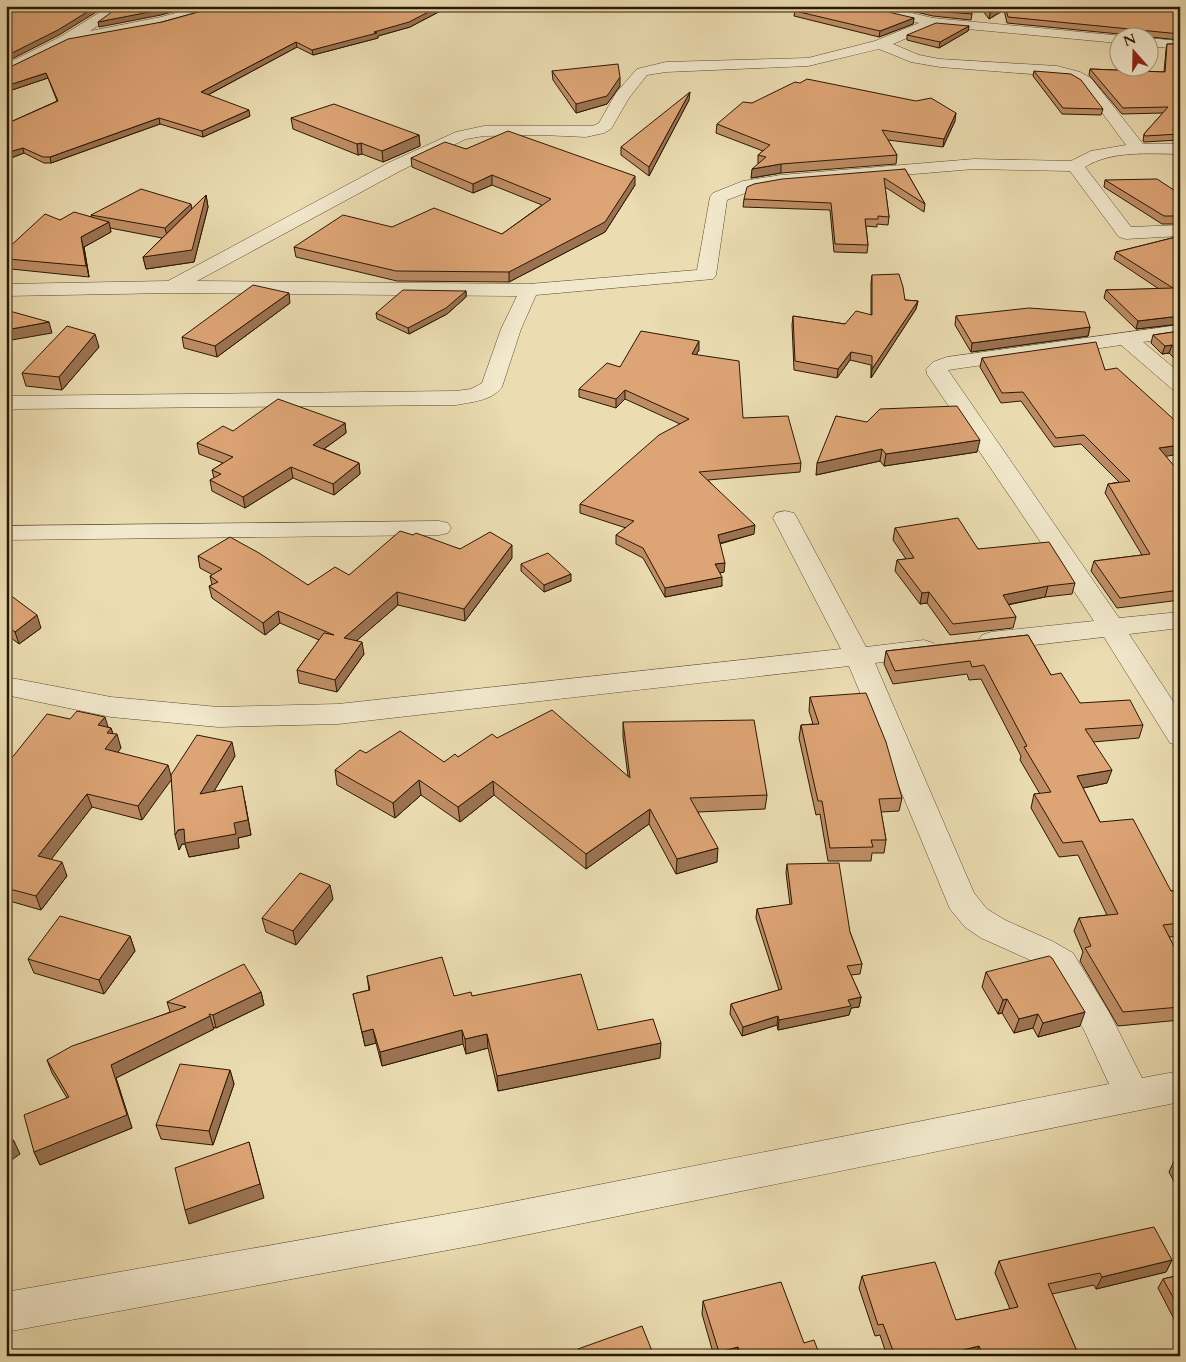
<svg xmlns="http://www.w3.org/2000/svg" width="1186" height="1362" viewBox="0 0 1186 1362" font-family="Cardo,serif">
<rect width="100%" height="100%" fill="#ebdcb1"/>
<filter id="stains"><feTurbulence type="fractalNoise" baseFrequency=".004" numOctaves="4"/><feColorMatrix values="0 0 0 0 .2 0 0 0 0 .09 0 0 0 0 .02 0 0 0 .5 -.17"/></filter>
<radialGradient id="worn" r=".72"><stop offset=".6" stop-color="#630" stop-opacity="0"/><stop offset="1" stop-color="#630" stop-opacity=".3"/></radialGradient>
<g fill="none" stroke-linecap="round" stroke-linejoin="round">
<g stroke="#5b492e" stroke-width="1">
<path id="minor" d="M110,6H127L90,31L161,17L201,6H225L223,9L162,25L69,43L6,74V64L60,37Z
M856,6H882L933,18L1123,36L1124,38H1118V43L935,26L893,44L919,55L940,59L1057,66L1080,72L1091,78L1143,144H1180V154C1149,154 1112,150 1085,167L1131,227L1180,225V236L1126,239L1119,237L1070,171L974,169L781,185L753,190L727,200L716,275L713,279L536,295L521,329L502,387C492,401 471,402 456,405L15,409L6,414V397L8,396L456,391L471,389L482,383L501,329L517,296L171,293L6,296V284L168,281L388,163L456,132L484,126H593L599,123L616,93L637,69L666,62L808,58L875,41L919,23L858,9ZM879,49L911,62L940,67L1057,76L1070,78L1081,84L1126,145L1091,151L1071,161L974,159L781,175L743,181L713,193L710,197L697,270L529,284L197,281L400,171L466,139L484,136L542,135L586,137L604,133L611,129L629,98L647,75L666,72L808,66Z
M1148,38L1180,41V49L1148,46Z
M1180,325V337L1143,342L1180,373V390L1172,389L1121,345L948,370L1119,618L1180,612V628L1129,634L1180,712V746L1170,743L1104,637L991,650L982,647L978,641L982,635L991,632L1094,621L927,374L926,369L933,362L947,357Z
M785,511L794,513L797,518L866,647L924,640L933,643L937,649L933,655L875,663L974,893L987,909L1005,920L1052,941L1073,953L1109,1012L1142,1078L1180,1071V1102L481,1244L6,1332V1292L481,1208L1109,1084L1084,1030L1049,971L1028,959L981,938L965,927L950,909L849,666L338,724L218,727L111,717L6,695V677L111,697L218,707L338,704L841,649L773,518L776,513Z
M439,521L448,523L451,528L448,533L439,535L6,540V526Z"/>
</g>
<use href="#minor" fill="#f2e8cc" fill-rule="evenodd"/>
</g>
<path fill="#be8d65" stroke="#2b1802" d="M220,6H450L410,27L378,36V38L313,55L297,47L208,95L250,116L203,137L160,124L51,163H44L24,153L6,160V124L57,101L48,78L6,92V69L162,22Z
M891,6H969L972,14L971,20L933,16Z
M979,6H1180V40L1007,23L1004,10L989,19Z
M795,11L914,18L913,24L879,37L794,16Z
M969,26L968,31L939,48L907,40V35Z
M1167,44H1180V140L1144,142L1143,141L1144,134L1163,113L1122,114L1089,75L1090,69L1164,72L1166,50Z
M552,71L620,86L607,104L576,113L553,80Z
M1034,71L1103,109L1101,115L1062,114L1033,76Z
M689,100L649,176L621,155V147Z
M752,103L955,121L943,147L888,140L897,155L896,164L781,173L751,178L758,164V155L763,151L716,133L717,124Z
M291,118L419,135L420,146L383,162L362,154L358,155L293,129Z
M466,149L635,185L605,232L509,282L397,281L296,257L294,247L502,234L542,205L492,185L473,193L412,167L411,158Z
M905,169L925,204L924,212L885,187L889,217L888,225L877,224V227L866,226L868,245L867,253L834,252L830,210L743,207L744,199Z
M1105,180L1180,194V224H1162L1104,187Z
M206,195L208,207L194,262L146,269L143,257L162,238L110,228L111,232L84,247L89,277L11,269L9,265L6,264V250L60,220L92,218L91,215L192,209Z
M1180,236V324L1136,329L1104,298L1106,290L1159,289L1114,259L1116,252Z
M872,275L905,300L918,301L916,309L871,378V365L850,360L837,378L794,370L792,325L793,316L845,324L871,315V283Z
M466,291V297L447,314L409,334L377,319L376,313Z
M290,303L217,357L184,348L182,337Z
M956,316L1090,327L1088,336L971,352L955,325Z
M1180,331V364L1169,353L1162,354L1151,343L1153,335Z
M99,347L62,390L26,386L22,373Z
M699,350L696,355L743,418L801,463L800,472L708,480L754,534L720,544L724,572L720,573L722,586L665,597L643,558L616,544V535L626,528L580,513V504L680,424L625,399L616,408L579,397V389L620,367Z
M982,358L1105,370L1165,456L1180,473V600L1117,608L1091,571L1094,561L1142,555L1105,493L1108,484L1119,482L1081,444L1054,447L1021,401L1001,403L980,367Z
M836,416L977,452L884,466L880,461L816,475Z
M345,423L346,433L324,449L359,463L360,474L334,495L293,478L245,508L212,491L210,480L214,478L212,470L223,463L199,454L197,443L233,431Z
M895,528L978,549L1075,583L1072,594L1045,597L1008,605L1016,617L1013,628L950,635L927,603L920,604L895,571L897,560L906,559L893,540Z
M413,535L460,549L512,558L465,621L398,605L357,640L364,654L337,692L299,683L297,670L319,640L280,623L265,635L212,598L209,586L212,585L210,576L213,575L200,568L198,556L308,585L349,575Z
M521,564L571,581L544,592L521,571Z
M6,592L41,628L19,644L6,634Z
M1028,635L1051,675L1080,703L1143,725L1139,738L1093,742L1107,783L1083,788L1100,822L1171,891H1180V936L1169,937L1180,958V1020L1118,1026L1080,961L1083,952L1074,931L1079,918L1107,915L1078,855L1059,857L1031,808L1034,794H1040L1020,760L1021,756L981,679L969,680L967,674L893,684L884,664L886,651Z
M810,697L902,798L899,811L881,812L886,840L884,853H872L871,861H828L820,814L816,815L799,738L801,725L813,724L809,711Z
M623,722L767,795L765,809L698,812L717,862L676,874L649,824L586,869L494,795L460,822L421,795L395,818L337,785L335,770L366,753L444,762L458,757L497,738L628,776L623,737Z
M108,727L111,728L113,734L121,748L117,752L171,777L235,756L214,791L245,801L251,835L238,838L239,848L189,857L185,844H182L179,850L171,779L142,820L92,807L51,859L67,876L41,910L6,900V764Z
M787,864L850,932L862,964L860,974L851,975L861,997L859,1007L851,1008L849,1015L778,1030L777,1025L742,1036L730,1014L731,1004L779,990L756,918L757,909L790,905L786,873Z
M333,899L296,945L266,932L262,918Z
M130,936L135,951L104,994L34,973L28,959Z
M986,972L1080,1026L1038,1037L1033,1028L1014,1033L1002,1013L998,1014L982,987Z
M367,976L454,996H472L598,1030L660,1058L498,1091L488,1048L466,1054L463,1044L382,1066L376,1043L365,1046L353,994L369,990Z
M261,992L264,1005L216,1028L213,1027L214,1029L116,1078L132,1128L40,1165L34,1152L67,1098L52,1073L47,1060L170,1012L167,1002Z
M230,1070L234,1084L213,1145L161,1139L156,1125Z
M1180,1160V1193L1169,1172L1174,1161Z
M1172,1260L1166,1272L1096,1289L1094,1285L1052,1294L1079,1356H887L880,1335L875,1336L859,1288L862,1276L956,1320L1010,1309L995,1273L999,1261Z
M1180,1275V1318L1174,1319L1158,1288L1163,1279Z
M703,1301L804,1343L820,1356H714L702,1314Z"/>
<path fill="#9b7352" stroke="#2b1802" d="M97,6H106L59,35L6,62V56Z
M173,6H193L161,15L99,27L98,22Z
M440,6H450L410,27L378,36V38L313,55L312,50L374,32Z
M1002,6H1004V10L989,19L990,13Z
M914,18L913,24L879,37L880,31Z
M969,26L968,31L939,48L940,42Z
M296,42L297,47L202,98L201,92Z
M46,73L48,78L6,92V86Z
M620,77V86L607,104L576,113V104Z
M690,92L689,100L649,176V167Z
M249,110L250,116L203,137L202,131Z
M956,113L955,121L943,147L944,139Z
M159,118L160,124L51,163L50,157Z
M419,135L420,146L383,162L382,151Z
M361,143L362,154L358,155L357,144Z
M23,148L24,153L6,160V153Z
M781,164V173L751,178L752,169Z
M492,175V185L473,193V184Z
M635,176V185L605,232L509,282V272Z
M206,195L208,207L194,262L146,269L143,257Z
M191,204L193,215L168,239L165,228Z
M109,222L111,232L84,247L89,277L81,237Z
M466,291V297L447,314L409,334L408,328Z
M289,293L290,303L217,357L215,346Z
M918,301L916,309L871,378L872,369Z
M1180,316V324L1136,329L1138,321Z
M49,322L52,333L6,341V330Z
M1090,327L1088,336L971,352L972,343Z
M95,334L99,347L62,390L59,377Z
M699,341V350L691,363L692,354Z
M1172,345L1169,353L1162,354L1165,346Z
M851,352L850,360L837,378L838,369Z
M625,390V399L616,408V399Z
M345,423L346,433L314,456L313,445Z
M980,440L977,452L884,466L886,454Z
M1180,445V454L1156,458L1159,448Z
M882,449L880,461L816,475L817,463Z
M359,463L360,474L334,495L333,484Z
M291,467L293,478L245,508L243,497Z
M755,525L754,534L717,544L718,535Z
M512,545V558L465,621L464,609Z
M725,563L724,572L715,574V564Z
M571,574V581L544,592V585Z
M722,577V586L665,597V588Z
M1048,586L1045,597L1000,606L1003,595Z
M397,592L398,605L346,650L344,638Z
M929,592L927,603L920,604L922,593Z
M278,611L280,623L265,635L263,623Z
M37,615L41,628L19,644L15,632Z
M362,642L364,654L337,692L335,680Z
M105,717L109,730L111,728L114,738L117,734L121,748L110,763L98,725Z
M232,742L235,756L204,808L200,794Z
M168,765L172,779L142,820L138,806Z
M1112,770L1107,783L1073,790L1077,776Z
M419,780L421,795L395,818L393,803Z
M493,781L494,795L460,822L458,807Z
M242,786L251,835L238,838L239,848L189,857L185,844H182L179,850L175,835L178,830L234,823Z
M87,794L92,807L43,870L38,856Z
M650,809L649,824L586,869V854Z
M718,848L717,862L676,874L677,859Z
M62,862L67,876L41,910L36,896Z
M330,885L333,899L296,945L293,931Z
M130,936L135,951L104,994L99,980Z
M261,992L264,1005L216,1028L213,1015Z
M861,997L859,1007L851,1008L849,1015L778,1030L779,1020L848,1000Z
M1007,999L1002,1013L998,1014L1003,1000Z
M1085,1012L1080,1026L1038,1037L1043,1023Z
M1038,1014L1033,1028L1014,1033L1019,1019Z
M210,1016L214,1029L116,1078L132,1128L40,1165L34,1152L111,1065Z
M778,1016L777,1025L742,1036L743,1027Z
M373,1029L376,1043L365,1046L362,1032Z
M462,1030L463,1044L382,1066L380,1052Z
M487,1034L488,1048L466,1054L465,1039Z
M661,1043L660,1058L498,1091L497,1076Z
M230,1070L234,1084L213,1145L209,1131Z
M14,1141L20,1154L6,1164V1147Z
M249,1142L264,1198L189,1224L185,1210Z
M1172,1260L1166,1272L1096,1289L1102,1277Z
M1180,1310V1318L1174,1319Z
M979,1346L975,1356H939Z
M738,1347L737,1356H718L719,1352Z"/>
<path fill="#dda475" stroke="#2b1802" d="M6,6H97L58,30L6,56Z
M120,6H173L160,10L98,22Z
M220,6H440L409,22L374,32L377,33L312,50L296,42L201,92L249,110L202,131L159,118L50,157H43L23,148L6,153V124L58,101L46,73L6,86V69L68,39L162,22Z
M805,6H863L914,18L880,31L795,11Z
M916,6H969L972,14L934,11Z
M985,6H1002L990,13Z
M1005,6H1180V34L1008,17Z
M936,23L969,26L940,42L907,35Z
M1167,44H1180V134L1145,136L1144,134L1168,107L1123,108L1090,69L1165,72Z
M618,64L620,77L607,96L576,104L552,71Z
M1034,71L1071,74L1081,80L1103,109L1063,108Z
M807,79L916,101L931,98L956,113L944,139L882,130L897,155L781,164L752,169L766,157L758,155L770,145L717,124L743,102L752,103L795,82L800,83Z
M690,92L649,167L621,147Z
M334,104L419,135L382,151L361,143L357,144L291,118Z
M508,131L635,176L605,222L509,272L396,271L294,247L343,215L392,227L434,208L502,234L551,199L492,175L473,184L411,158L445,142L466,149Z
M905,169L925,204L884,178L889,217L878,216V219H865L868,245L835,244L831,203L744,199L747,187L754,184L782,179Z
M1157,179L1180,194V216H1164L1105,180Z
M141,189L191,204L165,228L91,215Z
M206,195L192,250L143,257Z
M74,212L109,222L81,237L86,266L8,259L12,255L6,254V250L45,214L60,220Z
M1180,236V316L1138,321L1106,290L1173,288L1116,252Z
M899,274L903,287L905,300L918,301L872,369V356L851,352L838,369L795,361L793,316L845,324L856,311L872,315V275Z
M253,285L289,293L215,346L182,337Z
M403,290L466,291L446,308L408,328L376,313Z
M1029,308L1085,312L1090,327L972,343L956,316Z
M6,310L49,322L6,330Z
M67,326L95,334L59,377L22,373Z
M641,331L699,341L692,354L739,361L743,418L788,416L801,463L699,472L755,525L718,535L725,563L715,564L722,577L665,588L643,548L616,535L634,521L580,504L659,435L689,419L625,390L616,399L579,389L607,363L620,367Z
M1180,331V353L1172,345L1165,346L1153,335Z
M1096,342L1105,370L1117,368L1180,425V445L1159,448L1180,473V590L1120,598L1094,561L1150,554L1108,484L1130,481L1084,435L1056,438L1023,392L1002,393L982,358Z
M278,399L345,423L313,445L359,463L333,484L291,467L243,497L210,480L221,474L212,470L233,457L197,443L223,426L233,431Z
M957,406L980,440L886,454L882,449L817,463L836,416L867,422L880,409Z
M958,518L978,549L1049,542L1075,583L1048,586L1003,595L1016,617L953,624L929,592L922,593L897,560L914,558L895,528Z
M400,531L413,535L416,533L460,549L490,532L512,545L464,609L397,592L344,638L362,642L335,680L297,670L324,633L334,635L278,611L263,623L209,586L218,582L210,576L222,569L198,556L230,537L259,553L308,585L335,567L349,575Z
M548,553L571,574L544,585L521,564Z
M6,592L37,615L15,632L6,625Z
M1028,635L1051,675L1061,673L1080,703L1130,700L1143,725L1085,729L1112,770L1077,776L1100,822L1133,819L1171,891H1180V923L1163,925L1180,958V1007L1123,1012L1085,948L1091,946L1079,918L1118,914L1082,841L1063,843L1034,794L1051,792L1024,747L1027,746L984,665L972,667L970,661L895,671L886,651Z
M866,693L886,742L902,798L879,799L886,840H871L873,847L830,848L822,801H818L801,725L819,724L810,697Z
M552,710L630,778L623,722L754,720L767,795L690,798L718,848L677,859L650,809L586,854L493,781L458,807L419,780L393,803L335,770L360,750L366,753L400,731L444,762L455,754L458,757L492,734L497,738Z
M77,711L105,717L98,725L111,728L107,733L117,734L105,749L168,765L138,806L87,794L38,856L62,862L36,896L6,888V764H7L47,714L70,719Z
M197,735L232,742L200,794L242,786L248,820L234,823L236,834L185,843L184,829L178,830L175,835L171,775Z
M839,863L850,932L862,964L847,966L861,997L848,1000L851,1006L779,1020L778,1016L743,1027L731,1004L782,989L757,909L792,904L787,864Z
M300,873L330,885L293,931L262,918Z
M60,916L130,936L99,980L28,959Z
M1049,956L1052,958L1085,1012L1043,1023L1038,1014L1019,1019L1007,999L1003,1000L986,972Z
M442,957L454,996L471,992L472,996L581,974L598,1030L653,1019L661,1043L497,1076L487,1034L465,1039L462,1030L380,1052L373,1029L362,1032L353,994L370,990L367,976Z
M244,964L261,992L213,1015L209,1014L210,1016L111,1065L127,1115L34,1152L24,1115L69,1097L47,1060L72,1046L186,1007L167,1002Z
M180,1064L230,1070L209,1131L156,1125Z
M6,1132L14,1141L6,1147Z
M249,1142L260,1184L185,1210L175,1168Z
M1180,1160V1171L1174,1161Z
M1154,1227L1172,1260L1102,1277L1100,1273L1048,1284L1079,1356H983L979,1346L939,1356H895L883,1324L878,1325L862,1276L935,1262L956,1320L1018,1307L999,1261Z
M1180,1275V1310L1163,1279Z
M781,1282L804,1343L814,1340L820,1356H741L738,1347L719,1352L703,1301Z
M642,1326L654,1356H580L578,1349Z"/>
<rect width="1186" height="1362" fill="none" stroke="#ebdcb1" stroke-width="25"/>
<rect x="8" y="8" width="1171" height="1347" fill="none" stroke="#2b1802" stroke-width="2.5"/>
<rect x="12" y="12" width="1161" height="1337" fill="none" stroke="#2b1802"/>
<g transform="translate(1134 52) rotate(340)"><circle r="24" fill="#f2e8cc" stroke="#a2957b"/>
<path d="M0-4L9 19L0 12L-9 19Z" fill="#8f2418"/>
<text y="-8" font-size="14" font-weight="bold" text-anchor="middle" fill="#2b1802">N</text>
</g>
<rect width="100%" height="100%" filter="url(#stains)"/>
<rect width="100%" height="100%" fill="url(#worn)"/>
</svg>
